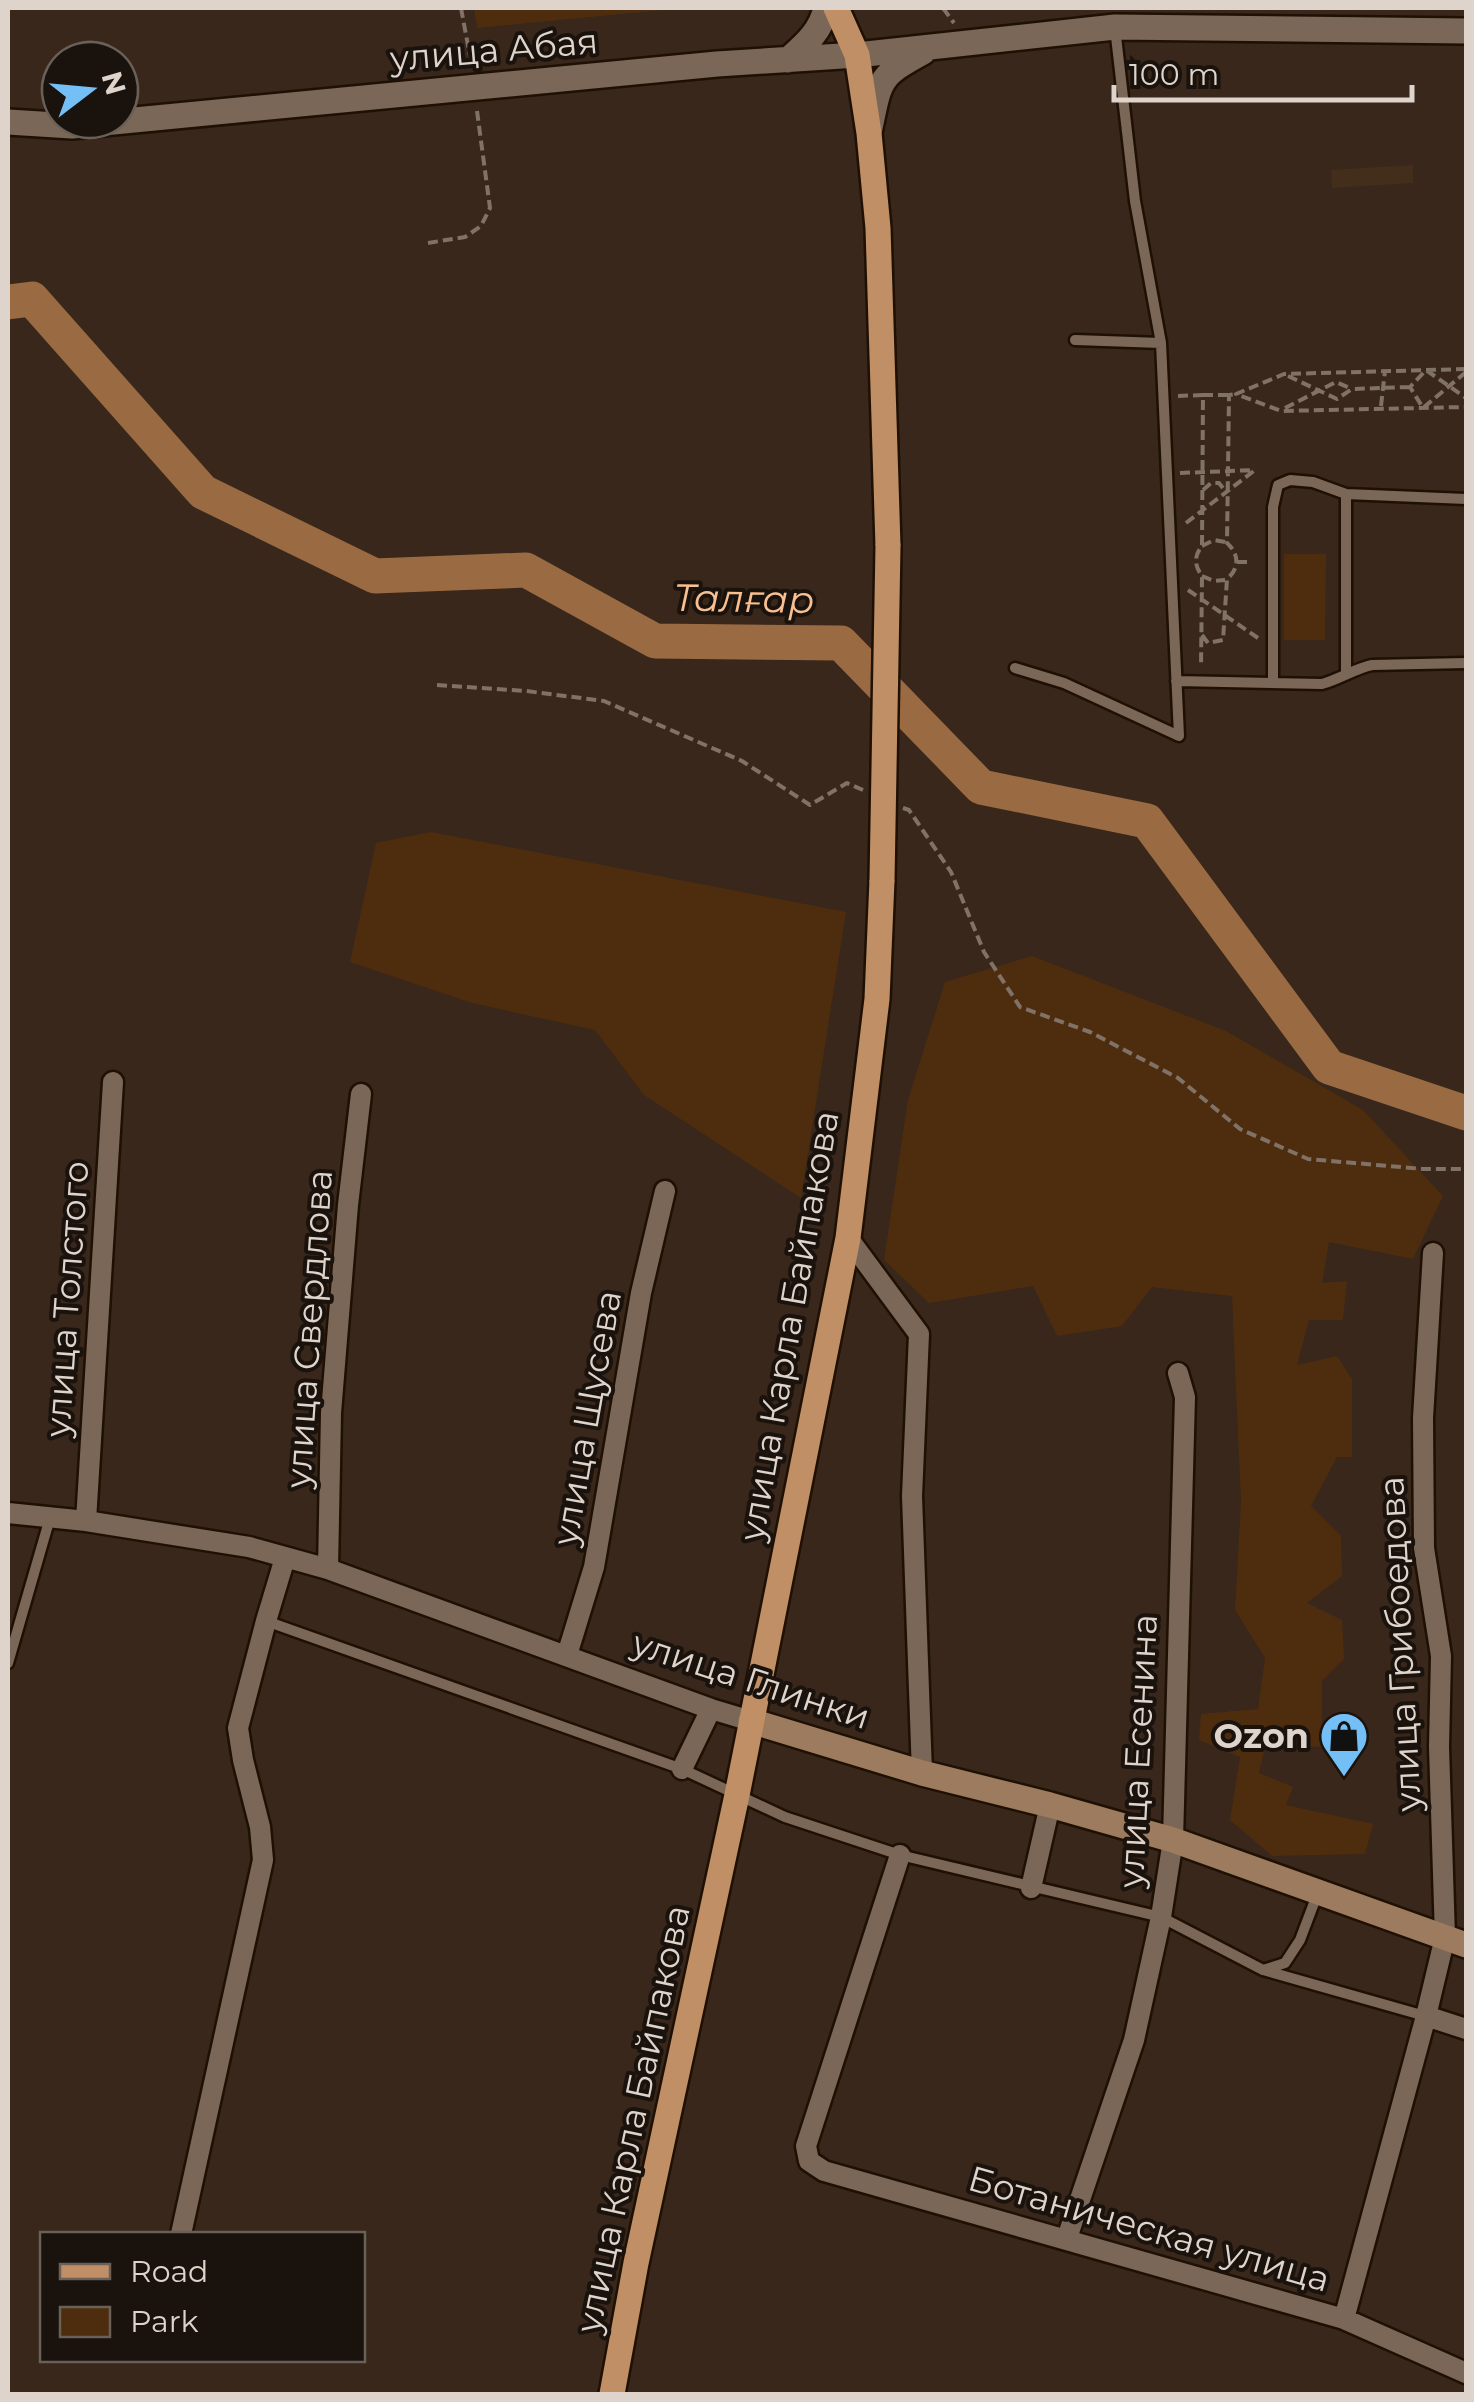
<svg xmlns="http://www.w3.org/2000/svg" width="1474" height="2402" viewBox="0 0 1474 2402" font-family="Montserrat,sans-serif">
<rect width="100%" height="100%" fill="#38271a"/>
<path fill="#432e1b" d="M1413,165V183L1332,188L1331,170Z"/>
<path fill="#4e2d0f" d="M474,8H683L477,28Z
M1284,554H1326L1325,640H1284Z
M431,832L846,912L801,1198L644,1095L595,1030L472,1003L350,962L376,843Z
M1032,956L1226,1031L1363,1110L1443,1196L1413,1259L1329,1242L1322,1283L1347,1281L1343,1320H1309L1297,1365L1337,1356L1352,1379V1457H1337L1311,1506L1341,1536L1342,1576L1307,1603L1342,1620L1344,1659L1322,1681V1747L1266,1743L1259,1773L1293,1787L1286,1805L1373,1824L1365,1854L1272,1856L1230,1820L1240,1757L1199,1740L1201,1714L1258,1709L1265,1658L1235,1610L1241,1502L1232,1296L1152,1287L1122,1326L1057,1336L1033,1286L929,1303L884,1260L908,1100L945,982Z"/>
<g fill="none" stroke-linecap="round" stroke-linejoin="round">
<path stroke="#9a6b42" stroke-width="35" d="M8,302L32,299L203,492L375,576L526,570L655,641L841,643L981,787L1147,821L1329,1067L1466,1113"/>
<g stroke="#1f1004" stroke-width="15">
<path id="service" d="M1075,340L1161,343
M1346,494V674
M1015,668L1064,683L1179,736L1161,343L1135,201L1115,28
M1176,681L1322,684C1340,679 1354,669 1372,665L1466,663
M1273,683V507L1278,485L1290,480L1313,482L1346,494L1466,499
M266,1621L682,1769L785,1817L900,1855L1161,1917L1263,1970L1425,2016
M8,1663L50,1518
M1263,1970L1285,1963L1300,1940L1317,1895"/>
</g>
<g stroke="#1f1004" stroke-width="25">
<path id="minor" d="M848,1238L919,1334L912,1496L922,1773
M8,1513L86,1521L249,1547L328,1569L711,1709L751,1721
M86,1521L113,1082
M328,1569L331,1413L348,1205L361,1094
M567,1655L594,1567L641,1293L665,1191
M682,1769L711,1709
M900,1855L806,2146L809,2161L824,2171L1344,2319L1466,2373
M1031,1888L1050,1805
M1426,2016L1466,2029
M181,2234L263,1860L260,1827L243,1760L238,1728L266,1621L285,1558
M1067,2238L1134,2040L1161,1917L1173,1840L1185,1397L1178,1373
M1344,2319L1426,2016L1445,1937L1439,1747L1441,1656L1424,1548L1423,1418L1433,1253"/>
</g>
<g stroke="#1f1004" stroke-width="30">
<path id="tertiary" d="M788,60C806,44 821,31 826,8
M8,122L72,126L717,64L857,55L1115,27L1466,31
M870,128C880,79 879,76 923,52"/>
</g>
<g stroke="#1f1004" stroke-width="30">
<path id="secondary" d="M751,1721L922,1773L1050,1805L1173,1840L1466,1945"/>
</g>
<g stroke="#1f1004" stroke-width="30">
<path id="primary" d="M836,8L857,55L869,133L878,228L888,546
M612,2394L636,2263L737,1795L848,1238L877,999L882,880"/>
</g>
<path stroke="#807266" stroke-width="4" stroke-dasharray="10 5" stroke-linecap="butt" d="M461,8L472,67
M943,8L954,23
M428,243L465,237L481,226L490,208L477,111
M1466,369L1284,374L1236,394L1281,411L1466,407
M1466,372L1423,408L1410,387L1426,370L1466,398
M1288,376L1337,399L1352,389L1410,387
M1203,395H1229
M1178,396L1203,395L1202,546C1194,556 1194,565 1202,576L1201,667
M1381,406L1385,371
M1285,408L1336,382L1352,389
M1180,473L1255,470
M1203,490L1211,483H1219L1226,492
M1186,523L1255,470
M1202,546L1214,540L1225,542
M1237,562H1252
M1202,576L1214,581L1225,580
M1188,590L1258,638
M1202,635L1208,643L1223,640L1227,579C1240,568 1239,554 1227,543L1229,395L1236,394
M437,685L526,691L604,701L742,761L810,805L847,783L863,790
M903,808L909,810L951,872L984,952L1020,1007L1090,1032L1178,1078L1240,1129L1308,1159L1423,1169H1466"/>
<use href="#service" stroke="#7a6757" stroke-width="10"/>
<use href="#minor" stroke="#7a6757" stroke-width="20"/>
<use href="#tertiary" stroke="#7a6757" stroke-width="25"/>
<use href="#secondary" stroke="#9d7b5e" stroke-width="25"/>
<use href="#primary" stroke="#c08f65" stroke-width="25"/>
<g stroke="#1f1004" stroke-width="30" stroke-linecap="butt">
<path id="primary-bridge" d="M882,880L888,546"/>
</g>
<use href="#primary-bridge" stroke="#c08f65" stroke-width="25"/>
</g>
<defs>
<g id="shop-pin" transform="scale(2.5)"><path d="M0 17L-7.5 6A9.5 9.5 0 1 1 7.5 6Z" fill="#74c0f6" stroke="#1a120c"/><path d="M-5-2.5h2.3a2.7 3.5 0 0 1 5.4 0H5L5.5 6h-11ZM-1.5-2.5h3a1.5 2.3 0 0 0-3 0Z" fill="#111"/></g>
</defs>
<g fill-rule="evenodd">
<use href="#shop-pin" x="1344" y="1736"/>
</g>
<g text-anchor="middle" stroke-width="8" stroke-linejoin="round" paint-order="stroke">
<g font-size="35" fill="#dfd4cb" stroke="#1a120c">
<text transform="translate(494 50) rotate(-5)" y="12">улица Абая</text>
<text transform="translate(67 1299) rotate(-86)" y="12">улица Толстого</text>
<text transform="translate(789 1326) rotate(-80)" y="12">улица Карла Байпакова</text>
<text transform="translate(309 1329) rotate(-86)" y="12">улица Свердлова</text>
<text transform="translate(587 1418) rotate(-80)" y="12">улица Щусева</text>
<text transform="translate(1400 1644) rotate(-93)" y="12">улица Грибоедова</text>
<text transform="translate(751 1680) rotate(18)" y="12">улица Глинки</text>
<text transform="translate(1138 1751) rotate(-87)" y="12">улица Есенина</text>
<text transform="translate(633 2119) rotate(-78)" y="12">улица Карла Байпакова</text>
<text transform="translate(1149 2229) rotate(16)" y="12">Ботаническая улица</text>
</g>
<g font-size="35" font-weight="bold" fill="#dfd4cb" stroke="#1a120c" text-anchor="end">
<text x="1309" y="1748">Ozon</text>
</g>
<g font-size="38" font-style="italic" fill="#f8bf90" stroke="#1a120c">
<text transform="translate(744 599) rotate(1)" y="13">Талғар</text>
</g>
</g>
<rect width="1474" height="2402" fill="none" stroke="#dfd4cb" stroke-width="20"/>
<rect x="40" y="2232" width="325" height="130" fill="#1a120c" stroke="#696058" stroke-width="2.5"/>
<rect x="60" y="2264" width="50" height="15" fill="#c08f65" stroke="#696058" stroke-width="2.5"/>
<text x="130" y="2282" font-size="30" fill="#dfd4cb">Road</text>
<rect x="60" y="2307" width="50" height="30" fill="#4e2d0f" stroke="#696058" stroke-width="2.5"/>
<text x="130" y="2332" font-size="30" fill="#dfd4cb">Park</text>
<g transform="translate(90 90) rotate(74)"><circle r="48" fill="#1a120c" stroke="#696058" stroke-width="2.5"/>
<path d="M0-8L18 38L0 25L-18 38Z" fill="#74c0f6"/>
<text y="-15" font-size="28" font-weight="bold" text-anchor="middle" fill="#dfd4cb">N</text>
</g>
<path d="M1114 85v15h298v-15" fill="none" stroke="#dfd4cb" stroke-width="5"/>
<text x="1129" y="85" font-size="30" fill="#dfd4cb" stroke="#1a120c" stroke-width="8" paint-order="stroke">100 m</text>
</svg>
